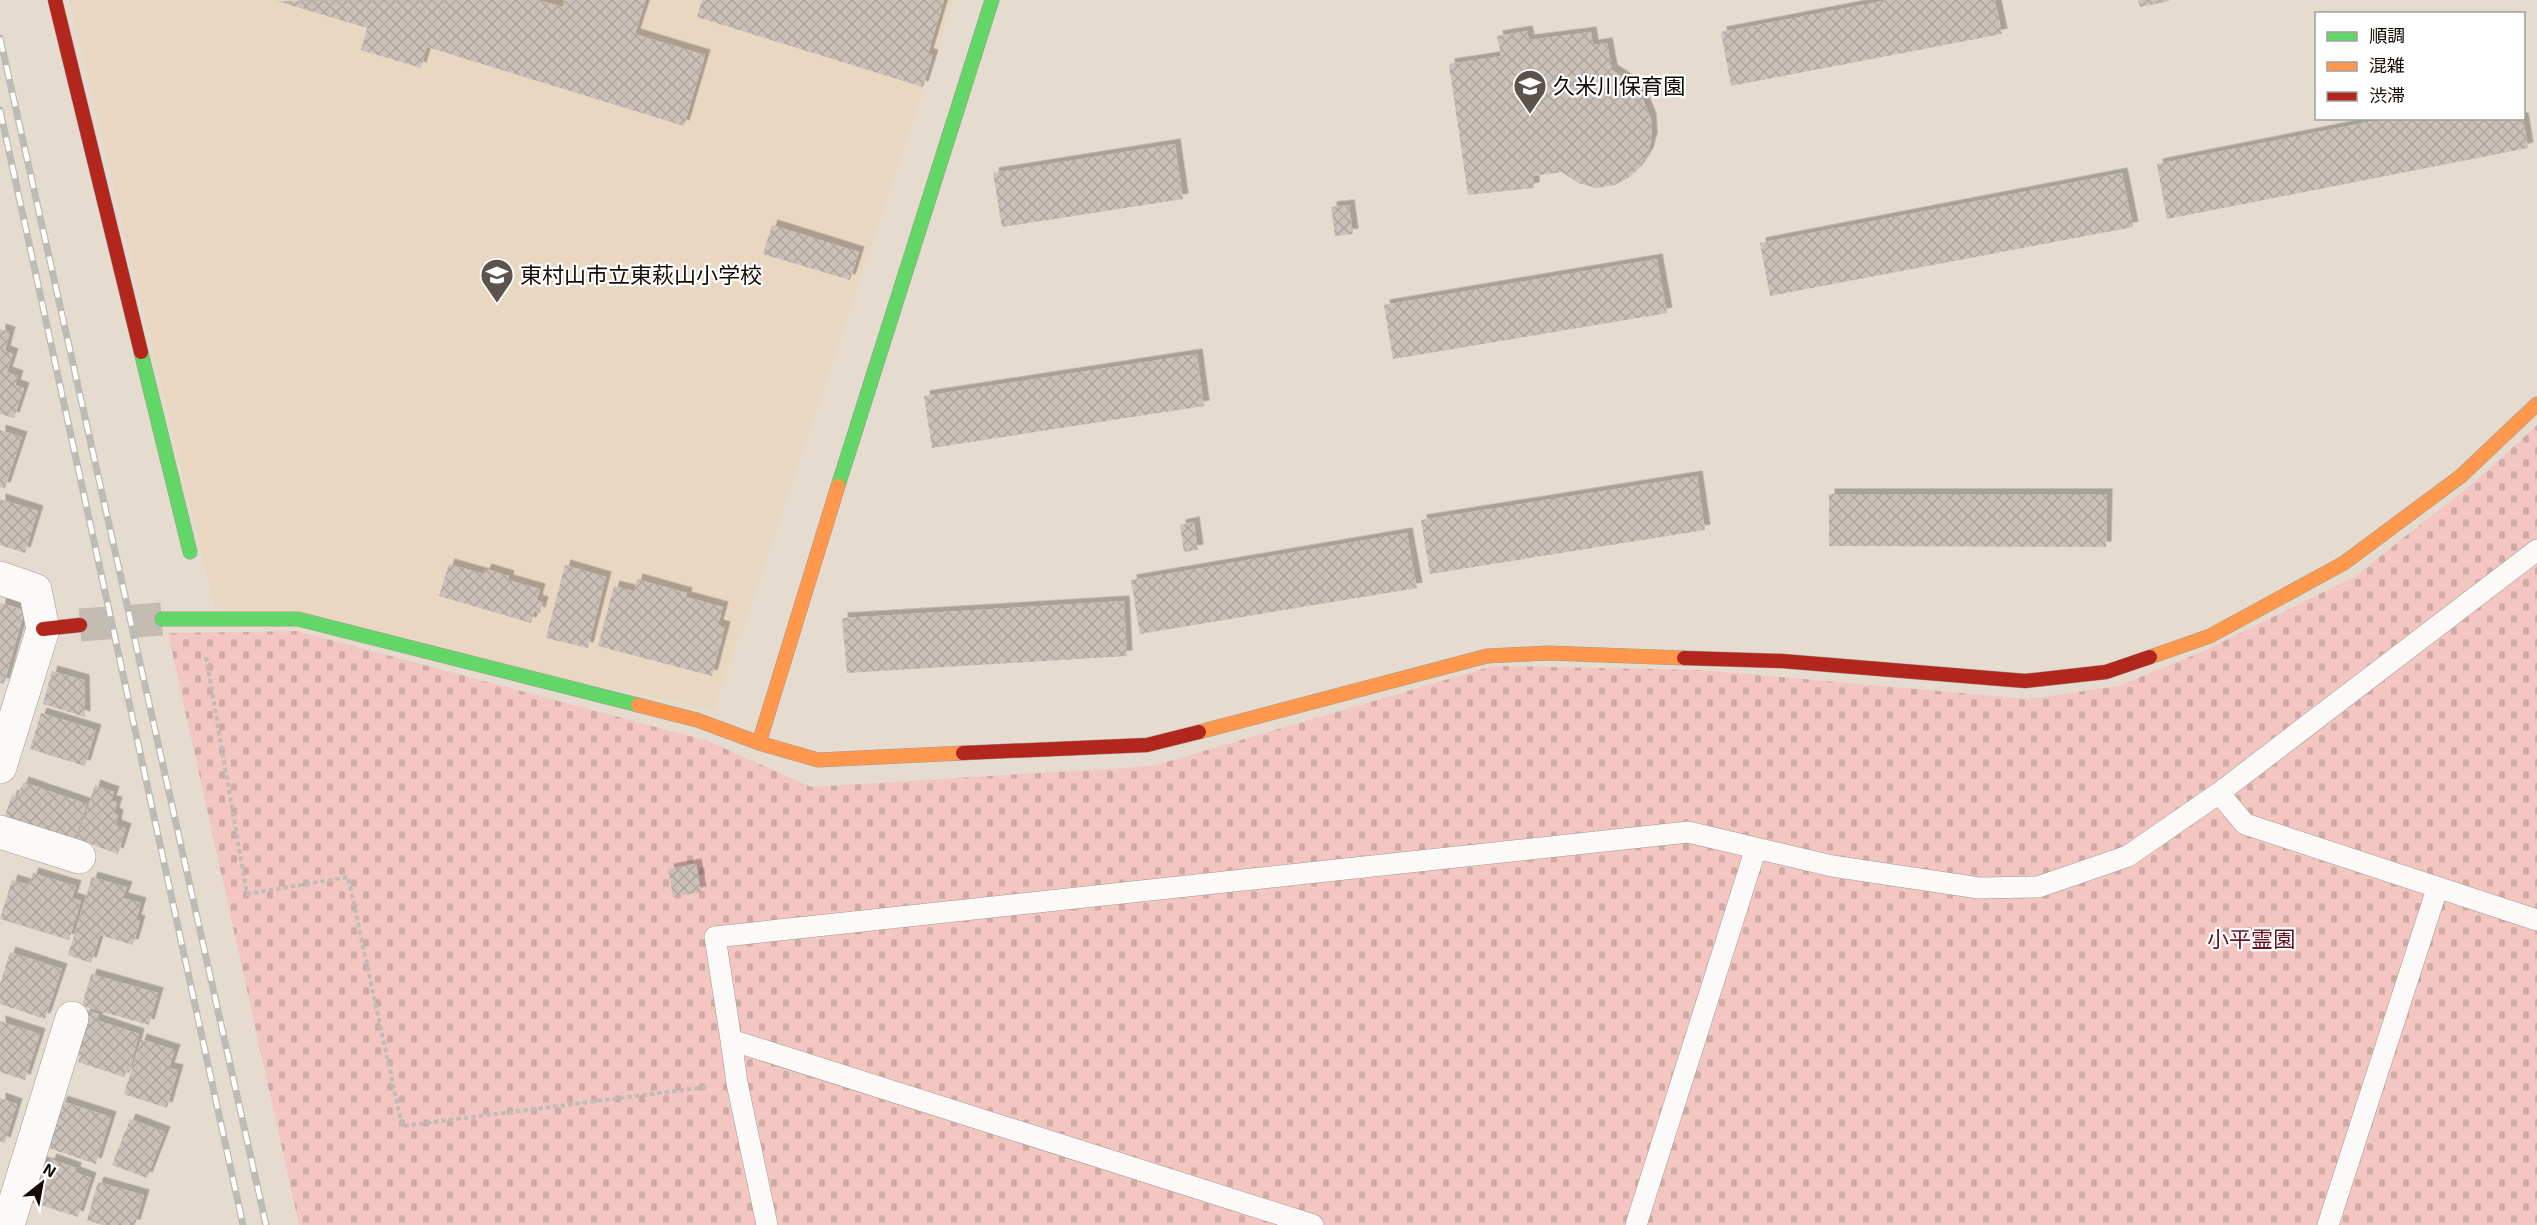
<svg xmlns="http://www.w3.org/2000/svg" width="2537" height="1225" viewBox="0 0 2537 1225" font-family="'Exo 2','Noto Sans JP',sans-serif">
<defs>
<pattern id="cemetery-stones" width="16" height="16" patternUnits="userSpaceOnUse" patternTransform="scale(1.5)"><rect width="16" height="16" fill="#f3c6c1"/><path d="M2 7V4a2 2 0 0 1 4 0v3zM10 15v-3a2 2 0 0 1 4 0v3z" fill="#cfa9a4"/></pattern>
<pattern id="building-cross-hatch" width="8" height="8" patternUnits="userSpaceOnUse" patternTransform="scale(1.5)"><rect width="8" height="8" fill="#cbc1b9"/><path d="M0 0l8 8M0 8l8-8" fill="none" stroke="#ada59e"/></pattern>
<filter id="shadow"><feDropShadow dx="5.5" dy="-5.5" stdDeviation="0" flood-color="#0004"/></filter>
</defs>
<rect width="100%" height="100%" fill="#e5dbcf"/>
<path fill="#e9d7c2" d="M69,0H954L715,710L215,608Z"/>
<path fill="url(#cemetery-stones)" d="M2537,425V1225H299L168,633L297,631L708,741L811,787L1153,766L1493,666L1702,670L2029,699L2118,686L2204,651L2354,577L2476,481Z"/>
<path fill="url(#building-cross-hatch)" filter="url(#shadow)" d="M537,0L563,7L565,0H646L635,34L705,55L684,126L427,47L421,68L361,50L367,28L277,1Z
M702,0H944L928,54L933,55L923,87L697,17Z
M1888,0H1995L2002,34L1731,86L1721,32Z
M2138,0H2169V1L2140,7Z
M1527,31L1529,40L1591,32L1593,45L1607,43L1612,70L1632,83L1640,92L1651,119L1652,138L1648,153L1637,170L1628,178L1615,185L1596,188L1578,183L1562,172L1534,176V188L1468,195L1449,64L1501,56L1497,36Z
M2388,118H2523L2528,148L2167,219L2157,164Z
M1175,144L1183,199L1002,227L993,173Z
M2122,173L2133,227L1770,296L1760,243Z
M1349,205L1353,234L1335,236L1331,207Z
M772,225L859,252L850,280L763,254Z
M1657,259L1667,313L1393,359L1384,305Z
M0,329L10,332L5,351L13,354L7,372L18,376L15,385L24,388L14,418L0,414Z
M1197,354L1204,406L932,448L924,396Z
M0,430L22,437L5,488L0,487Z
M1697,476L1705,530L1430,574L1421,520Z
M1829,494H2107L2106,547L1829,546Z
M0,499L38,511L25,553L0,545Z
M1194,522L1198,550L1184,552L1180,525Z
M1407,533L1417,588L1140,634L1131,580Z
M449,564L484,574L486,569L509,576L508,580L540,589L537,600L543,602L540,613L534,611L531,623L439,596Z
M565,565L606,577L588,648L546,638Z
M637,579L687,593L686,597L723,607L718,625L725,627L712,676L598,646L614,586L634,591Z
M1124,601L1127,656L847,673L842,618Z
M0,603L25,610L4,684L0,683Z
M52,671L84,680L85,717L43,704Z
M41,713L96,730L85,766L30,749Z
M23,782L87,804L73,846L3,822L12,795L17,797Z
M95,785L114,792L111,801L117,802L114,813L118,815L116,825L126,829L118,854L77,839Z
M696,864L701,892L673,897L668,869Z
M33,873L76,886L72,898L81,901L69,940L0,919L12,880L29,885Z
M92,877L127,887L123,898L141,903L136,920L140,921L133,945L100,935L91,963L68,955Z
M10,952L62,969L45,1019L0,1004V984Z
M91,974L158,993L149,1025L82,1006Z
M86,1010L99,1014L97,1020L139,1034L129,1073L126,1072L124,1077L78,1062L80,1056L72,1054Z
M0,1021L40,1034L25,1080L0,1072Z
M141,1039L175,1050L169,1068L178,1070L167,1108L124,1094Z
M0,1098L17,1104L5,1143L0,1141Z
M62,1101L111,1117L96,1164L46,1147Z
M130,1119L165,1132L147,1178L112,1165Z
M51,1159L76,1168L75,1172L91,1178L78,1217L28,1201L41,1162L49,1164Z
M98,1182L144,1195L135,1225H102L87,1220Z"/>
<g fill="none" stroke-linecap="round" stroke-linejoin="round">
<path stroke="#c5bcb1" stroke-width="33" stroke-dasharray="33 16" stroke-linecap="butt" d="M80,625L162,619"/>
<g stroke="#a19a90" stroke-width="22">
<path id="lane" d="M2219,793L2245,824L2537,920
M731,1040L715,937L1688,832L1832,866L1979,888L2038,887L2128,856L2219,793L2537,550
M767,1225L737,1083L731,1040L1313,1225
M1636,1225L1756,848
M2328,1225L2437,889"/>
</g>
<g stroke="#a19a90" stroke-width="34">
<path id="street" d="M0,578L35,590L43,629L0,767
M0,832L79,857
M8,1225L72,1018"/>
</g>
<g stroke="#a19a90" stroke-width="15">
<path id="fast" d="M141,352L190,552
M838,486L992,0
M162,619H298L638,705"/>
</g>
<g stroke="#a19a90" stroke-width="15">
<path id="slow" d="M2150,657L2210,636L2344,563L2461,476L2537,404
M638,705L697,720L759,743L818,760L963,753
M1199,732L1487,656L1548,653L1684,658
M759,743L838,486"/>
</g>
<g stroke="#a19a90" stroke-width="15">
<path id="jam" d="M55,0L141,352
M43,629L80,625
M1684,658L1782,661L2025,681L2106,672L2150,657
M963,753L1147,745L1199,732"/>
</g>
<path stroke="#c0bdb7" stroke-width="4" stroke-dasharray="4.5 3" stroke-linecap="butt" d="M206,657L247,894L348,877L402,1126L707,1087"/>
<use href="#lane" stroke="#fbfaf8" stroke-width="21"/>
<use href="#street" stroke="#fbfaf8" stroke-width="33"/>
<use href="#fast" stroke="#63d668" stroke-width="14"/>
<use href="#slow" stroke="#ff974d" stroke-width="14"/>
<use href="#jam" stroke="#b3261e" stroke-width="14"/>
<g stroke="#bdbbb8" stroke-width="7">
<path id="rail" d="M0,38L266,1225
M0,110L243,1225"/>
</g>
<use href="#rail" stroke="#fff" stroke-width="4.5" stroke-dasharray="14" stroke-linecap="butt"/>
</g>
<defs>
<g id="school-pin" transform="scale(1.725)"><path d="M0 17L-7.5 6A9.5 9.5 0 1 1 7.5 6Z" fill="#5c544c" stroke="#fff"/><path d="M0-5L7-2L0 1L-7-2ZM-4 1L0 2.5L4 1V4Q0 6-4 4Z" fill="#fff"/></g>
</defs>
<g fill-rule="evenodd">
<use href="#school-pin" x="1530" y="86"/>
<use href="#school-pin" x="497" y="275"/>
</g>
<g text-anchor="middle" stroke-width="4.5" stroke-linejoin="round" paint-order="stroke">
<g font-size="22" fill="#120c05" stroke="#fff" text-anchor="start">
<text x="1553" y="94">久米川保育園</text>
<text x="520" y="283">東村山市立東萩山小学校</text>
</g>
<g font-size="22" fill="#660f1d" stroke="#fff">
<text x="2251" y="947">小平霊園</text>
</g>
</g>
<rect x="2315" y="12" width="210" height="108" fill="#ffffff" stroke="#a09e9b" stroke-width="1.5"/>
<rect x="2327" y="32" width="30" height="9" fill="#63d668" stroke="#a09e9b" stroke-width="1.5"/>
<text x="2369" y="42" font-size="18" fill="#120c05">順調</text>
<rect x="2327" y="62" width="30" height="9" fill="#ff974d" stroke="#a09e9b" stroke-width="1.5"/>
<text x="2369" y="72" font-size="18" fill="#120c05">混雑</text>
<rect x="2327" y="92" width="30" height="9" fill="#b3261e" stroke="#a09e9b" stroke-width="1.5"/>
<text x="2369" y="102" font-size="18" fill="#120c05">渋滞</text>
<g transform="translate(42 1183) rotate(31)" stroke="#ffffff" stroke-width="4.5" paint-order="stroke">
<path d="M0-4.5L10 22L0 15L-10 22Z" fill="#120c05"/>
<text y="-9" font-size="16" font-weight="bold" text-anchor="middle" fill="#120c05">N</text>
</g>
</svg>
